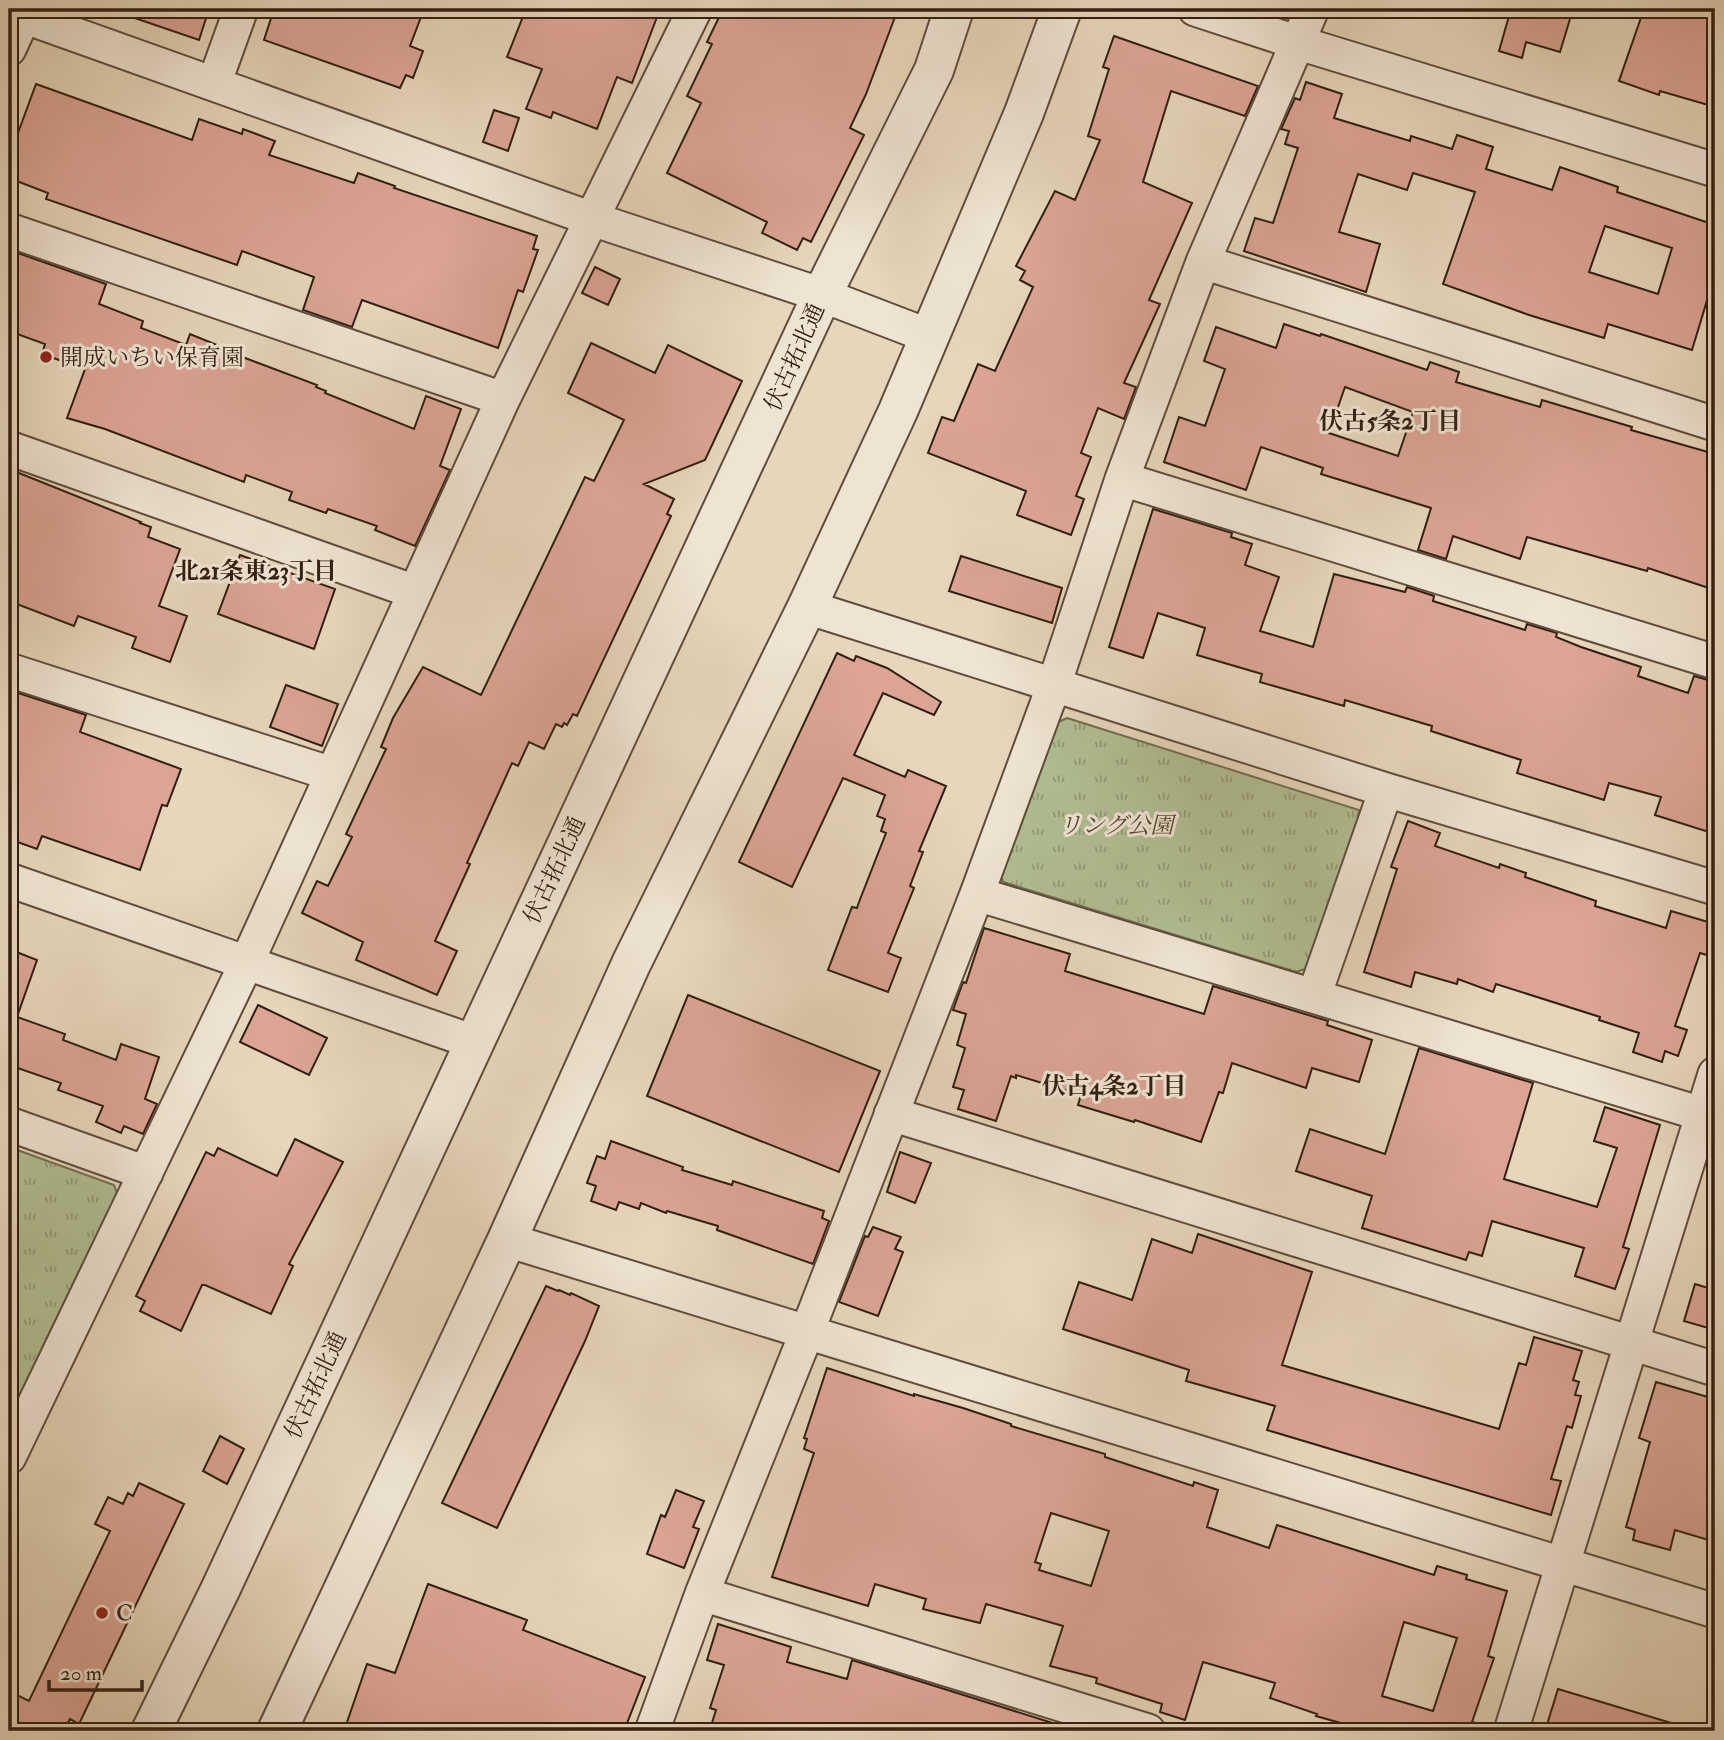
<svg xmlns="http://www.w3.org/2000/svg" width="1724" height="1740" viewBox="0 0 1724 1740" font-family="'IM FELL Double Pica','Noto Serif JP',serif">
<defs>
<pattern id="grass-tufts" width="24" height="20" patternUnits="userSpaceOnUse" patternTransform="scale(1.75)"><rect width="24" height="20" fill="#b1be93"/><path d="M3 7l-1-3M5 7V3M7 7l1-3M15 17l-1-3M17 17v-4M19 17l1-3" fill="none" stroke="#919a77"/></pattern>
</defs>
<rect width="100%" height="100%" fill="#e6d6bb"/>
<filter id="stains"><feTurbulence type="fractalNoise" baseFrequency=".00286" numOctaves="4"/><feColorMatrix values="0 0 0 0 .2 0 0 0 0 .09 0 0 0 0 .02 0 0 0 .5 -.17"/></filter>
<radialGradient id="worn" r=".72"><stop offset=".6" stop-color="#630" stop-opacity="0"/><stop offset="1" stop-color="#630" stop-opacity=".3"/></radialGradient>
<path fill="url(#grass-tufts)" stroke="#726e52" stroke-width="2" d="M1067,718L1359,810L1362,820L1305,969L1296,972L1003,882L1000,871L1056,723Z
M9,1147L114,1185L118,1196L9,1432Z"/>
<path fill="#dba495" stroke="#321f10" stroke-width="2" fill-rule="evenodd" d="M120,9H209L199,40L120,13Z
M274,9H424L410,46L423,51L413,78L406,75L400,88L264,40Z
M526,9H660L632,83L617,77L597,129L553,112L551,118L526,109L542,69L507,57Z
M723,9H898L866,94L850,128L864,135L811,242L803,238L797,250L762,233L767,222L667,173L701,103L687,96L712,44L707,42Z
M1511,9H1573L1560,52L1526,42L1522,58L1499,51Z
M1644,9H1715V107L1660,91L1659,95L1619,81Z
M1114,36L1258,86L1245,116L1171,91L1143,182L1192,203L1149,300L1160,304L1124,383L1136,387L1124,419L1098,408L1081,453L1091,457L1076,496L1084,499L1071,535L1017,515L1026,491L928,453L942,417L954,421L978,364L995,371L1033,287L1020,280L1025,271L1016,266L1055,191L1075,200L1100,140L1088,136L1109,69L1103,67Z
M1306,82L1342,94L1334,118L1410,141L1411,136L1452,149L1457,135L1493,147L1486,169L1552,190L1560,167L1618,187L1617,192L1715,225V274L1692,350L1608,324L1604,338L1529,315L1443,284L1475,192L1413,173L1407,190L1358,174L1339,232L1380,244L1366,292L1244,251L1255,218L1273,223L1298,148L1285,144L1289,131L1281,129L1295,98L1300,100ZM1605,226L1672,248L1658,294L1589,272Z
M36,84L192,140L199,119L242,134L243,129L275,141L269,155L354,183L358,173L395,186L394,188L537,236L533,249L538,250L523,292L518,290L498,348L362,300L352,327L303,310L314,277L242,251L237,265L46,199L48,193L9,178V139L15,141Z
M494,110L519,118L508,151L483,142Z
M9,250L106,284L99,304L143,321L141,328L186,345L190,334L222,347L221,349L317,385L316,387L326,391L325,393L414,429L426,396L461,409L440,466L450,470L415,546L375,530L377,526L328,509L326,513L289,500L292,492L246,475L244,482L105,429L67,418L85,369L42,354L45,344L9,331Z
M595,267L620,279L608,305L582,293Z
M1284,324L1320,336L1321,334L1427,370L1430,362L1459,372L1456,382L1540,407L1542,400L1632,427L1631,430L1715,454V590L1648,568L1647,571L1527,537L1520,559L1453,536L1446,559L1418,550L1431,508L1321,474L1323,468L1261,447L1246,490L1164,462L1179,417L1205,426L1225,369L1204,361L1216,327L1276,348ZM1345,387L1413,412L1398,456L1329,433Z
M591,343L655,373L668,345L742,381L705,460L644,484L674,499L667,514L671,516L577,716L573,714L567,725L564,723L562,727L556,724L544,749L529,742L518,766L512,763L467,863L470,864L435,941L457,951L437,995L356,960L363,942L302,913L317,881L328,886L352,837L346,834L386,749L381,747L393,718L423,667L481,695L585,477L594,481L624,420L568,393Z
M9,469L141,522L140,523L151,527L148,537L180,549L159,606L187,616L170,662L132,648L136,637L78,616L74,626L9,601Z
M1153,509L1232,533L1231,537L1252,544L1245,565L1279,577L1260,631L1313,647L1334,574L1405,592L1407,587L1434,596L1433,601L1525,630L1527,624L1557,633L1556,637L1581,647L1641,667L1638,676L1688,693L1694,676L1715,682V834L1655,815L1661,797L1609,783L1604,800L1517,773L1521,760L1431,731L1432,726L1345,700L1344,706L1260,682L1262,674L1197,655L1205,628L1158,613L1143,658L1109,647Z
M240,555L335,589L314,649L218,614Z
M961,556L1062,588L1052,623L949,591Z
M837,653L854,661L856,656L887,668L941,702L934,715L883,693L854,755L905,777L908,770L946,786L919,851L923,852L910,886L914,888L888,953L901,958L888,992L828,970L852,907L857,908L859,902L886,833L881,831L885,819L877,816L885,795L843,778L792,887L739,862Z
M286,685L338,704L322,746L270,727Z
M9,690L86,715L80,732L181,769L167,806L162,805L140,870L42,836L37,849L9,839Z
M1408,821L1440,833L1435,846L1499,868L1500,864L1526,873L1525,877L1596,901L1595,906L1666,928L1671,911L1715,924L1707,955L1700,953L1675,1026L1687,1030L1678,1056L1665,1051L1662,1062L1633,1052L1639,1033L1599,1020L1600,1017L1496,984L1493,992L1458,979L1457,984L1415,972L1411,987L1364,972L1397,869L1391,867Z
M984,928L1070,954L1065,971L1204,1014L1213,986L1328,1021L1327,1025L1372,1040L1359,1082L1312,1068L1306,1088L1232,1063L1223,1093L1219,1092L1201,1142L1135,1120L1134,1122L1078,1105L1081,1095L1016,1075V1078L1011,1076L996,1121L958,1109L964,1090L953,1087L965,1048L957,1045L966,1014L953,1010L963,982L966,983Z
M14,951L37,960L17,1017L65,1034L63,1040L116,1060L121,1044L159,1057L145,1099L157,1104L143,1134L124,1126L121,1133L96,1122L103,1106L58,1090L61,1083L9,1065V966Z
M688,995L880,1071L839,1172L647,1096Z
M258,1005L327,1038L309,1075L240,1042Z
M1419,1048L1533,1083L1504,1179L1597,1207L1617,1148L1594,1141L1605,1107L1660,1125L1623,1247L1629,1249L1615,1289L1575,1276L1584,1248L1492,1221L1482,1256L1469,1252L1466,1260L1362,1228L1372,1196L1296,1171L1310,1129L1385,1154Z
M295,1139L343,1162L289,1264L293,1266L271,1314L205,1285H202L181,1331L140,1311L145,1301L136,1296L206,1152L214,1156L218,1148L277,1176Z
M611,1141L683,1167L682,1170L732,1185L733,1181L824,1211L822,1218L829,1221L813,1264L717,1230L718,1226L667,1211L666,1213L641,1203L639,1209L619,1202L616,1210L591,1201L596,1186L587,1183L597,1156L605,1159Z
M900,1152L931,1163L915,1203L887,1192Z
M873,1227L901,1237L895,1249L903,1252L878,1316L839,1302L865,1236L868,1237Z
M1198,1234L1312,1272L1282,1365L1499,1429L1519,1363L1526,1365L1534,1337L1582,1351L1573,1380L1579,1382L1575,1395L1581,1396L1572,1428L1567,1426L1551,1479L1561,1481L1551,1515L1267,1430L1275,1406L1186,1381L1189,1370L1063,1329L1079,1282L1132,1300L1152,1239L1192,1253Z
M1695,1284L1715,1290V1330L1684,1321Z
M546,1286L558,1291L559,1290L570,1295L571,1293L599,1306L585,1341L497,1528L442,1503Z
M827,1368L914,1396V1394L963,1408L1011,1424V1426L1105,1454V1457L1193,1486L1194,1482L1218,1490L1207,1527L1269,1548L1277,1525L1434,1575L1437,1566L1467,1575L1466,1579L1507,1591L1488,1656L1494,1658L1472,1722L1480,1724L1479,1731H1369L1316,1716L1317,1714L1270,1698L1275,1683L1203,1662L1185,1720L1160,1712L1162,1704L1096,1683L1097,1678L1050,1666L1063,1626L986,1604L980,1623L923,1609L926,1599L875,1584L868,1606L772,1577L814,1453L804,1449L807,1439L804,1438ZM1051,1513L1109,1531L1091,1586L1039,1570L1041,1564L1035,1562ZM1404,1622L1457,1638L1433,1711L1382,1696Z
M1656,1382L1715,1399V1542L1675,1530L1670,1550L1633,1540L1635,1530L1626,1527L1650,1442L1639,1438Z
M220,1436L244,1449L227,1484L203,1471Z
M139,1483L184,1504L79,1724L70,1719L64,1731H9V1708L15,1694L29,1701L110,1531L95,1524L108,1497L123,1504L128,1493L133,1496Z
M676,1490L704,1501L693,1527L699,1529L684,1568L647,1554L661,1515L665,1517Z
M428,1584L527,1620L523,1630L645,1677L624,1731H344L367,1664L395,1673Z
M718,1624L791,1647L787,1662L847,1679L852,1660L1059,1725L1058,1731H785L761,1724L759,1731H728L711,1726L716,1710L710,1708L724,1665L707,1660Z
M1558,1689L1678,1725L1677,1731H1545Z"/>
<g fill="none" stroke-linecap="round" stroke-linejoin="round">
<g stroke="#5f4d3b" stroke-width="37">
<path id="minor" d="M1195,9L1299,43L1715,170
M9,11L592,219L822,295L929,336
M9,49L24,16
M214,84L241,9
M9,230L503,399
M1203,262L1715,424
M9,448L415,592
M1122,479L1715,662
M807,607L1386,790L1715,888
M9,670L332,774
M9,880L474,1042
M977,894L1715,1118
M1314,996L1386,790
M891,1114L1715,1369
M9,1124L146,1173
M507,1240L1715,1611
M9,1457L246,964L503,399L695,9
M702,1594L1148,1731
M652,1731L702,1594L807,1332L977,894L1054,685L1122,479L1203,262L1312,9
M1511,1731L1715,1074"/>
</g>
<g stroke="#5f4d3b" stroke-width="42">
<path id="tertiary" d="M151,1731L221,1588L822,295L934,70L954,9
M277,1731L507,1240L631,964L807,607L898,411L1024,113L1062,9"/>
</g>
<use href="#minor" stroke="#efe4d3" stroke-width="33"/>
<use href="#tertiary" stroke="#efe4d3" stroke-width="38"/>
</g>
<g fill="#8f2418" stroke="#efe4d3" stroke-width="2.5">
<circle cx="46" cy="357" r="7"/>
<circle cx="102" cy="1613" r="7"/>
</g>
<g text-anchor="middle" stroke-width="6" stroke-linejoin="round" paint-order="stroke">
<g font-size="23" fill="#321f10" stroke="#efe4d3" text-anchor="start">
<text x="60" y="365">開成いちい保育園</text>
<text x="116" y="1621">C</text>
</g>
<g font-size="23" fill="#321f10" stroke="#efe4d3">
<text transform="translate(794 357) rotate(-66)" y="8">伏古拓北通</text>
<text transform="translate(554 870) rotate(-65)" y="8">伏古拓北通</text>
<text transform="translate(315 1385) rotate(-65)" y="8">伏古拓北通</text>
</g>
<g font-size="23" font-style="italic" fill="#524731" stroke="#efe4d3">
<text x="1116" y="833">リング公園</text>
</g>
<g font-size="24" font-weight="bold" fill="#321f10" stroke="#efe4d3">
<text x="1390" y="429">伏古5条2丁目</text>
<text x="256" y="579">北21条東23丁目</text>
<text x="1114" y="1094">伏古4条2丁目</text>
</g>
</g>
<rect width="1724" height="1740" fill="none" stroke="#e6d6bb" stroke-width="35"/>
<rect x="10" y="10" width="1703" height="1719" fill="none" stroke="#321f10" stroke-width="3.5"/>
<rect x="18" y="18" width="1689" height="1705" fill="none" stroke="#321f10" stroke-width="2"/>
<path d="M49 1680v10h93v-10" fill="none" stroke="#321f10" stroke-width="3.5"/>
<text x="60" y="1680" font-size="21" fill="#321f10" stroke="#efe4d3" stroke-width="5" paint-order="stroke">20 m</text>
<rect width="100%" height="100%" filter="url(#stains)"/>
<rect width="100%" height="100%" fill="url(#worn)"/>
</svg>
